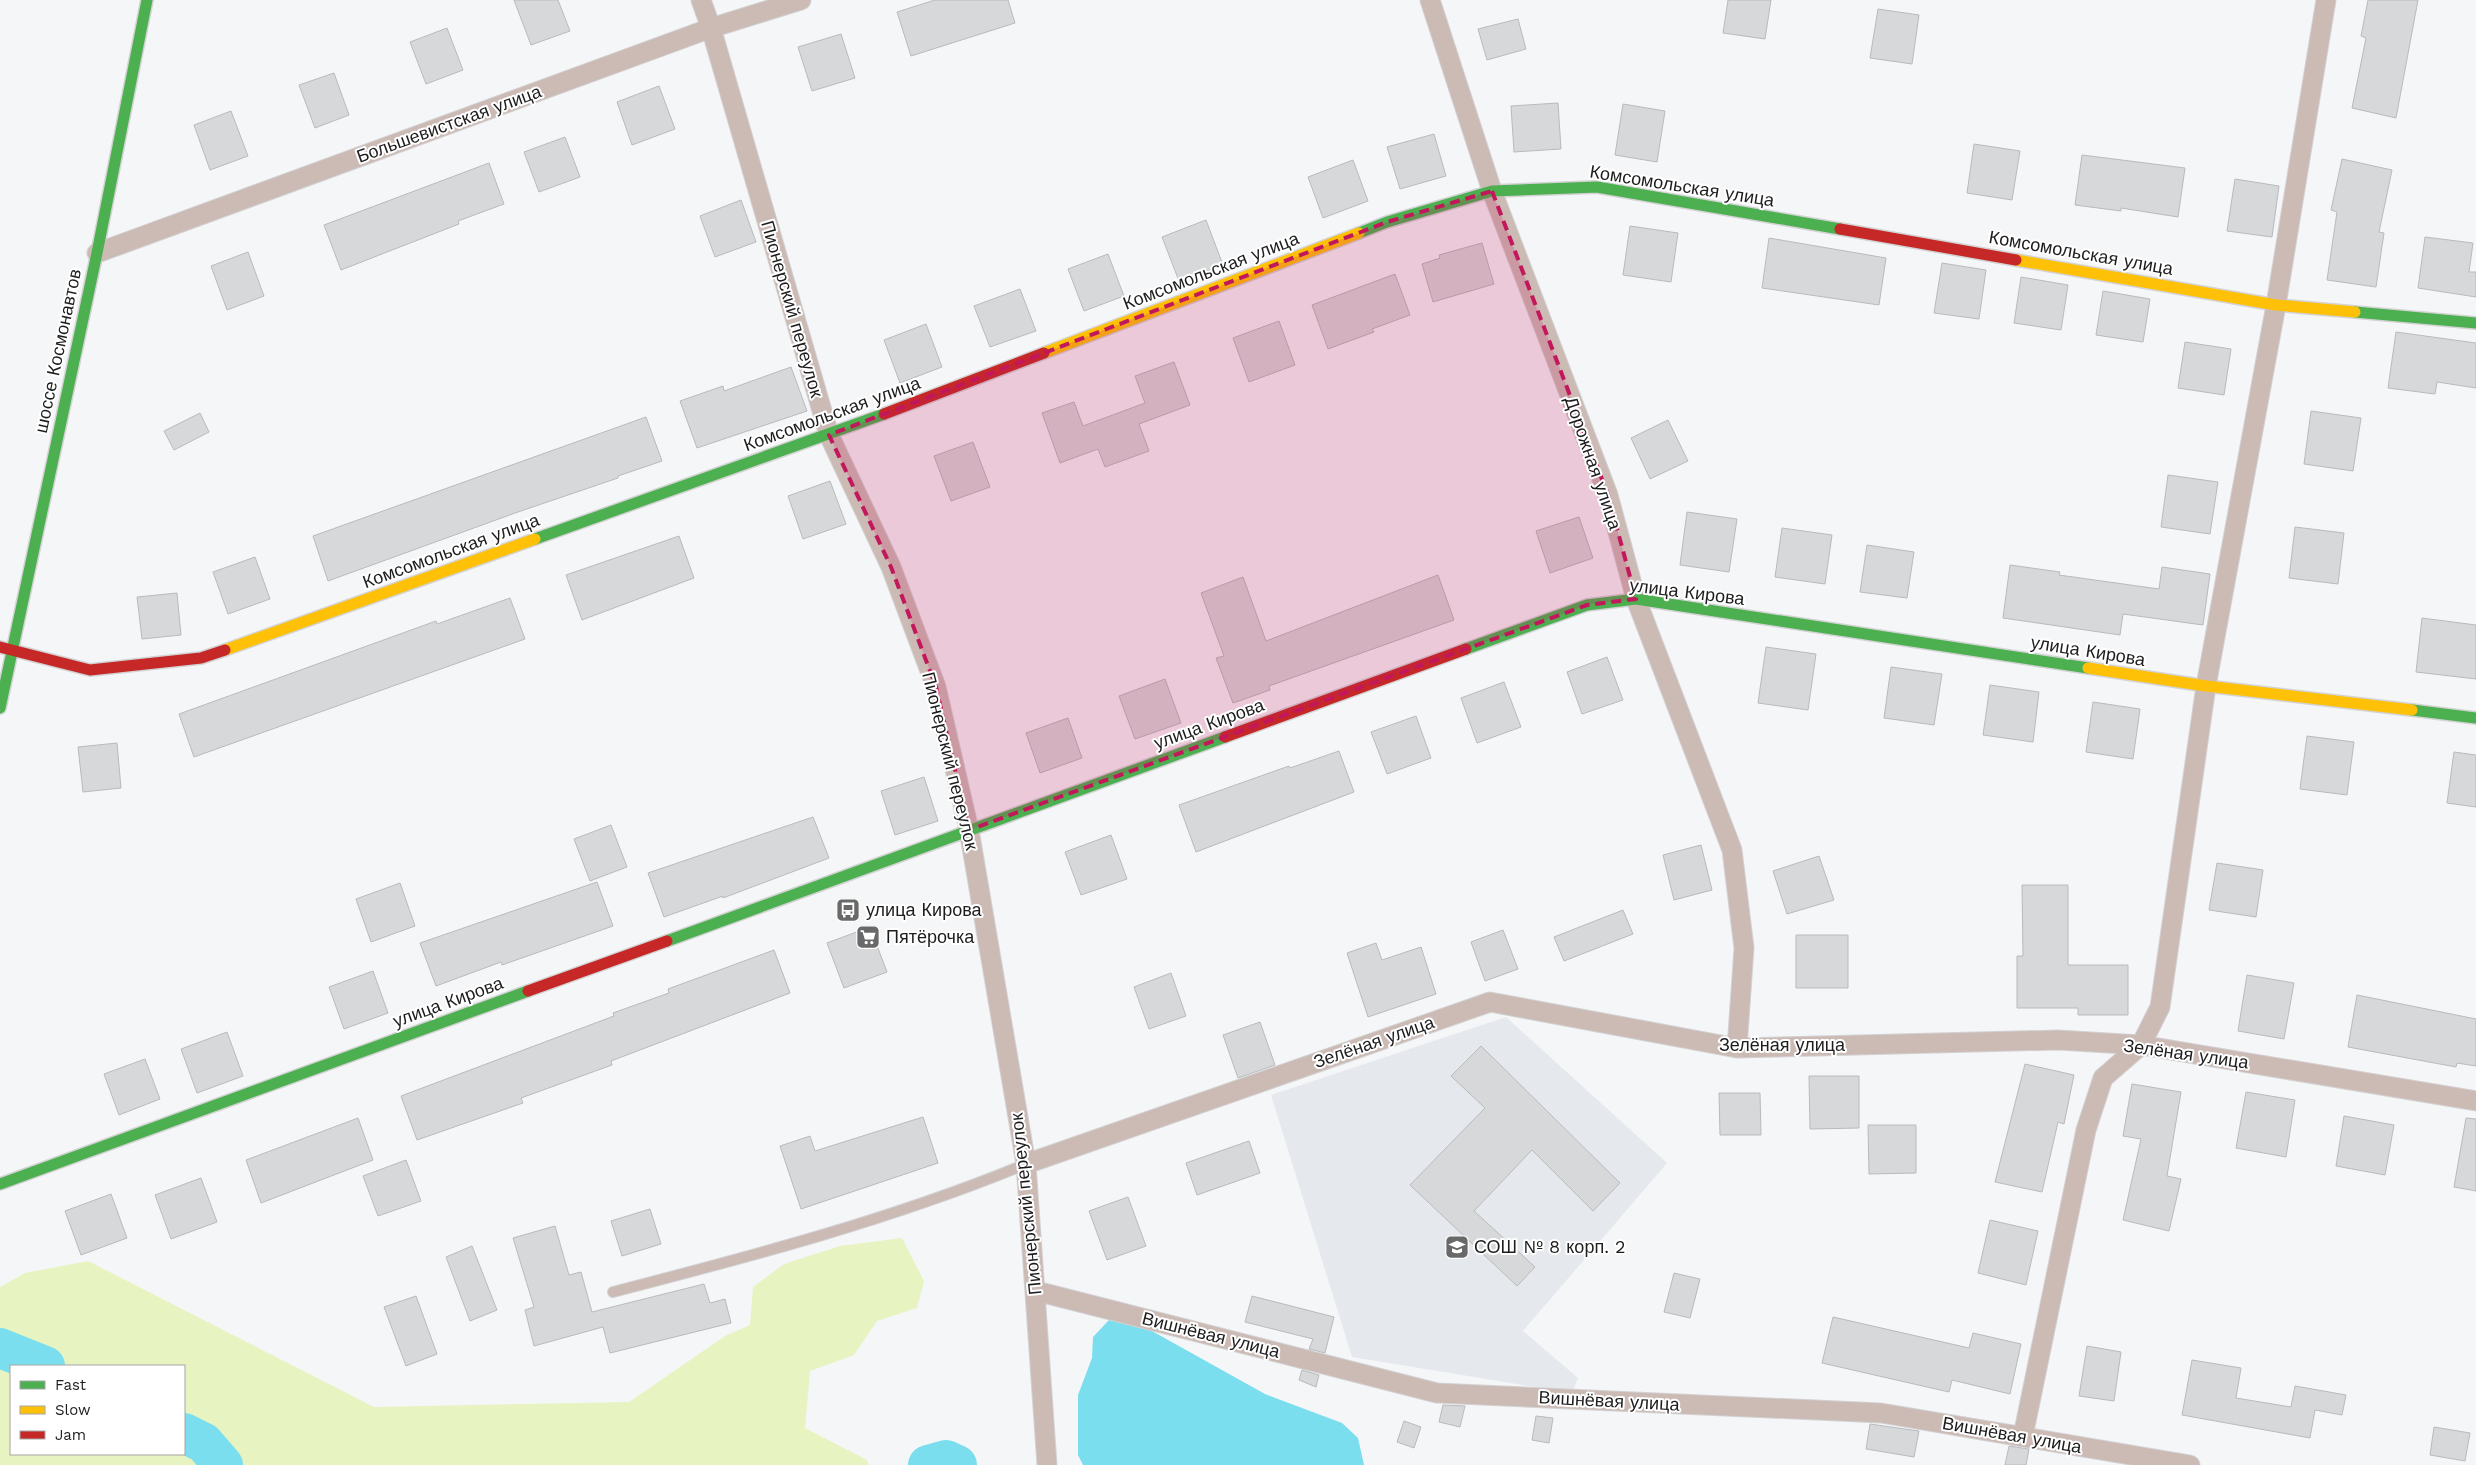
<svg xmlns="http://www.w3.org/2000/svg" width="2476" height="1465" viewBox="0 0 2476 1465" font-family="'Work Sans',sans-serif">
<rect width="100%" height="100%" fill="#f5f6f8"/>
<path fill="#e5e8ed" d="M1506,1017L1667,1163L1523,1331L1578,1378L1572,1393L1352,1357L1271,1095Z"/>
<path fill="#e8f3c2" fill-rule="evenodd" d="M902,1238L924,1281L917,1308L877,1321L854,1355L810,1371L805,1428L867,1460L869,1465H0V1287L25,1273L88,1261L374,1407L629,1402L725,1336L750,1325L753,1287L784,1264L840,1246ZM11,1366H184V1454H11Z"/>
<path fill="#7adeee" d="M1125,1316L1265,1394L1342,1423L1358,1438L1364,1465H1083L1078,1455V1395L1092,1358L1093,1337L1109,1320Z"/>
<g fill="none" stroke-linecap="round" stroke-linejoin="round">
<path stroke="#7adeee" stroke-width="40" d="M0,1348L45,1366
M184,1433L204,1443L223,1465
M928,1465L946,1460L957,1465"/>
</g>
<path fill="#d7d8d9" stroke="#b9babc" d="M514,0H558L570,31L531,45Z
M935,0H1008L1015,23L911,56L897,12Z
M1728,0H1771L1765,39L1723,33Z
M2368,0H2418L2396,118L2352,108L2366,38L2361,36Z
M1878,9L1919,15L1912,64L1870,58Z
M1518,19L1526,49L1487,60L1478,29Z
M447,28L463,70L426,84L410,42Z
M841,34L855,78L812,91L798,47Z
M334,73L349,115L315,128L299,85Z
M659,86L675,129L632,145L617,102Z
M1558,103L1561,149L1514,152L1511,106Z
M1623,104L1665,111L1657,162L1615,155Z
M231,111L248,156L210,170L194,125Z
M1434,134L1446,176L1400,189L1387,147Z
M565,137L580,177L539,192L524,152Z
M1974,144L2020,151L2012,200L1967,193Z
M2082,155L2185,168L2178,217L2121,208V211L2075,205Z
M2342,159L2392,170L2379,232L2384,233L2376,287L2327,280L2337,212L2331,210Z
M1353,160L1368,201L1323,218L1308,177Z
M489,163L504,204L458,221L459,224L341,270L324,225Z
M2235,179L2279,186L2272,237L2227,231Z
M741,200L756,242L715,257L700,216Z
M1206,220L1223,265L1179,281L1162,237Z
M1630,226L1678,233L1671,282L1623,275Z
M2425,237L2473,243L2469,272H2476V297L2418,288Z
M1769,238L1886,258L1879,305L1762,288Z
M1482,243L1494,284L1433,302L1422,264L1440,258L1439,255Z
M248,252L264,296L227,310L211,266Z
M1108,254L1124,296L1084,311L1068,269Z
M1942,263L1986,270L1979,319L1934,313Z
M1395,274L1410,315L1372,329L1374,332L1328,349L1312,305Z
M2021,277L2068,285L2061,330L2014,323Z
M1020,289L1036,331L990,347L974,306Z
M2103,291L2150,299L2143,342L2096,335Z
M1279,321L1295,365L1249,382L1233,338Z
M926,324L942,367L900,383L884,340Z
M2396,332L2476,343V388L2437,382L2435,394L2388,388Z
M2185,342L2231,349L2224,395L2178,388Z
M1174,362L1190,405L1139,424L1149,451L1105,467L1098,449L1060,463L1042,413L1074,402L1083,426L1145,403L1135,376Z
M791,367L807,411L697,448L680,401L723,386L724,391Z
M2311,411L2361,418L2353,471L2304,464Z
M200,413L209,432L174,450L164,431Z
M646,417L662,461L618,476V478L518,512L328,581L313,536Z
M1668,420L1688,461L1650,479L1631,438Z
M973,442L990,487L951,501L934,456Z
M2168,475L2218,482L2210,534L2161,527Z
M830,481L846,524L803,539L788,496Z
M1687,512L1737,519L1729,572L1680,565Z
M1579,517L1593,558L1550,573L1536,531Z
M2295,527L2344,533L2338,584L2289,578Z
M1782,528L1832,535L1825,584L1775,577Z
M679,536L694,578L582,620L566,575Z
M1867,545L1914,552L1907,598L1860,592Z
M255,557L270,599L228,614L213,572Z
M2010,565L2060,572L2059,575L2159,589L2162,567L2210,574L2203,625L2123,614L2120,635L2003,618Z
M1438,575L1454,620L1269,686L1270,690L1233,703L1216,658L1224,656L1201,593L1243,577L1266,641Z
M177,593L181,635L142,639L137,597Z
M510,598L525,639L194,757L179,714L436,621L437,624Z
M2422,618L2476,625V679L2416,672Z
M1766,647L1816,654L1808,710L1758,703Z
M1607,657L1623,700L1582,714L1567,672Z
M1891,667L1942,674L1934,725L1884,718Z
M1165,679L1181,723L1135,739L1119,696Z
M1504,682L1521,727L1477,743L1461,698Z
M1990,685L2039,692L2033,742L1983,735Z
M2093,702L2140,709L2133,759L2086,752Z
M1416,716L1431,758L1387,774L1371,732Z
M1068,718L1082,758L1040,773L1026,733Z
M2307,736L2354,742L2347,795L2300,789Z
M117,743L121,788L83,792L78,747Z
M1339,751L1354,792L1196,852L1179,805L1289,766L1290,768Z
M2454,752L2476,755V807L2447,803Z
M924,777L938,821L895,835L881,791Z
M813,817L829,858L723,898V896L664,917L648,873Z
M611,825L627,867L590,881L574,839Z
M1111,835L1127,879L1081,895L1065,852Z
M1701,845L1712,890L1674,900L1663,855Z
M1819,856L1834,900L1787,914L1773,871Z
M2217,863L2263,870L2256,917L2209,910Z
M597,882L613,926L502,965L501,962L436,986L420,943Z
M400,883L415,926L371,942L356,899Z
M2022,885H2068V965H2128V1015H2078V1008H2017V956H2023Z
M1623,910L1633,934L1564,961L1554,937Z
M870,927L887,972L844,988L827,943Z
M1503,930L1518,969L1485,981L1471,942Z
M1796,935H1848V988H1796Z
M1376,943L1382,960L1421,947L1436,994L1368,1017L1347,953Z
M774,950L790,993L611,1061L612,1065L521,1098L523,1103L417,1140L401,1096L614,1016L613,1013L669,993L668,989Z
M373,971L388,1013L344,1029L329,987Z
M1171,973L1186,1016L1149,1029L1134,987Z
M2247,975L2294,983L2284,1039L2238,1031Z
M2357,995L2476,1019V1066L2457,1063L2456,1067L2348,1047Z
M1260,1022L1275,1065L1238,1078L1223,1035Z
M227,1032L243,1076L197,1093L181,1049Z
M1481,1046L1620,1183L1593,1211L1532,1150L1474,1211L1535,1267L1517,1286L1410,1185L1485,1108L1451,1076Z
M145,1059L160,1099L119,1115L104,1074Z
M2025,1064L2074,1075L2064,1124L2058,1122L2042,1192L1995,1182Z
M1809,1076H1859V1128L1810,1129Z
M2132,1084L2181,1092L2167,1176L2181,1179L2169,1231L2123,1220L2141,1139L2123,1136Z
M2246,1092L2295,1100L2286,1157L2236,1148Z
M1719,1093H1760L1761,1135H1720Z
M2344,1116L2394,1125L2385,1175L2336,1166Z
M923,1117L938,1163L801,1209L780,1146L810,1136L815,1151Z
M358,1118L373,1160L261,1203L246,1160Z
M2466,1118L2476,1119V1191L2454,1187Z
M1868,1125H1916V1173L1869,1174Z
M1249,1141L1260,1173L1197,1195L1186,1163Z
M406,1160L421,1201L378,1216L363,1176Z
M201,1178L217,1222L171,1239L155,1195Z
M111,1194L127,1238L81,1255L65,1211Z
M1128,1197L1146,1246L1107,1260L1089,1211Z
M650,1209L661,1244L622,1256L611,1221Z
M1990,1220L2038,1231L2026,1285L1978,1273Z
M555,1226L569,1275L581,1272L592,1312L704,1284L710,1303L725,1299L731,1323L610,1353L603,1327L534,1346L525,1310L534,1307L513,1238Z
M472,1246L497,1310L470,1321L446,1257Z
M1674,1273L1700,1279L1690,1318L1664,1312Z
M416,1296L437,1354L406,1366L384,1307Z
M1252,1296L1334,1317L1325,1353L1309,1349L1313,1339L1245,1322Z
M1833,1317L1969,1348L1973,1333L2021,1344L2010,1394L1952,1380L1949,1392L1822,1363Z
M2087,1346L2121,1352L2114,1401L2079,1396Z
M2192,1360L2241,1368L2236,1398L2291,1407L2295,1386L2346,1395L2342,1415L2315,1410L2310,1438L2182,1415Z
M1302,1370L1319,1375L1316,1387L1299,1380Z
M1443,1405L1465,1406L1460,1427L1439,1422Z
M1536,1416L1553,1418L1549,1443L1532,1440Z
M1404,1421L1421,1427L1414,1448L1397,1442Z
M1870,1424L1919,1431L1914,1457L1866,1449Z
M2434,1427L2470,1433L2465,1461L2430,1455Z
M2009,1446L2029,1449L2026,1465H2005Z"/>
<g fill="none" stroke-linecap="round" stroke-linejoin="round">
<g stroke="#d3d3d4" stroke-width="12">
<path id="lane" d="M613,1292C752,1256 893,1219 1026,1164"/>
</g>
<g stroke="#d3d3d4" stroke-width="21">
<path id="street" d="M701,0L711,28L829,435L891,567L936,687L969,830L1026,1164L1047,1465
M1430,0L1492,191L1608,495L1636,599L1732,850L1744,948L1737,1048
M97,253L711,28L801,0
M1026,1164L1490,1002L1737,1048L2058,1040L2141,1045L2476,1101
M1036,1291L1437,1393L1881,1413L2190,1465
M2023,1436L2086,1130L2103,1078L2141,1045L2160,1007L2206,686L2276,305L2326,0"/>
</g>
<g stroke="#d3d3d4" stroke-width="14">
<path id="fast" d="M1359,233L1387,222L1492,191L1597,187L1840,229
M2355,312L2476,323
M535,539L884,414
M1466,649L1587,605L1636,599L2088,668
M0,708L97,253L147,0
M2412,710L2476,718
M667,941L1225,737
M0,1184L528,991"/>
</g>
<g stroke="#d3d3d4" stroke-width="14">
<path id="slow" d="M2016,260L2276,305L2355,312
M1044,353L1359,233
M225,650L535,539
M2088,668L2206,686L2412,710"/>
</g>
<g stroke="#d3d3d4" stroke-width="14">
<path id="jam" d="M1840,229L2016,260
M884,414L1044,353
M0,647L90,670L201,658L225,650
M1225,737L1466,649
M528,991L667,941"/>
</g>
<use href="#lane" stroke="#ccbab5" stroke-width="10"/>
<use href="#street" stroke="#ccbab5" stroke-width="19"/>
<use href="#fast" stroke="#4caf50" stroke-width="11"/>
<use href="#slow" stroke="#ffc107" stroke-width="11"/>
<use href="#jam" stroke="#c62828" stroke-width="11"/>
</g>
<path fill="#c2185b" fill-opacity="0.2" stroke="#c2185b" stroke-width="4" stroke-dasharray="10 6" stroke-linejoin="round" d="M1492,191L1608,495L1636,599L1587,605L969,830L936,687L891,567L829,435L1387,222Z"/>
<defs>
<g id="bus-square" transform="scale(1.25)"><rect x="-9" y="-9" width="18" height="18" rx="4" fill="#69696a" stroke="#fff"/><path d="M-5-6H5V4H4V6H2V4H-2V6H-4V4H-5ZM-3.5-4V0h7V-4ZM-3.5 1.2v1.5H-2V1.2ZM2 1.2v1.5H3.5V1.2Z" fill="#fff"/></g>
<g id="supermarket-square" transform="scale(1.25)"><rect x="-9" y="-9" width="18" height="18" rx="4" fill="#69696a" stroke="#fff"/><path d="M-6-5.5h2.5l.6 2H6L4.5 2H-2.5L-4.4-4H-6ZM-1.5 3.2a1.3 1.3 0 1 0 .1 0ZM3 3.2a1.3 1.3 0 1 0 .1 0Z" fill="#fff"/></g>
<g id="school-square" transform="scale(1.25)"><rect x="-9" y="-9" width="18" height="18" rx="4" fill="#69696a" stroke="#fff"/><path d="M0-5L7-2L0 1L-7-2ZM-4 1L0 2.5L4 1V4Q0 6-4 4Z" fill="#fff"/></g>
</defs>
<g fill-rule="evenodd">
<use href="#bus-square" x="848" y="910"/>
<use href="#supermarket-square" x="868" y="937"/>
<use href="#school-square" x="1457" y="1247"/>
</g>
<g text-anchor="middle" stroke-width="4" stroke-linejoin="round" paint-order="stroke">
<g font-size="18" fill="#1d1d1e" stroke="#fff">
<text transform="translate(449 124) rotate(-20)" y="6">Большевистская улица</text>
<text transform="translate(1682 186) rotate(9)" y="6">Комсомольская улица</text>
<text transform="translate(2081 253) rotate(10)" y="6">Комсомольская улица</text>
<text transform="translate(1211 271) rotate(-21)" y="6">Комсомольская улица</text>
<text transform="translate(792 309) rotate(74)" y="6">Пионерский переулок</text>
<text transform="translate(58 351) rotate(-78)" y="6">шоссе Космонавтов</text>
<text transform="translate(832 414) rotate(-20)" y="6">Комсомольская улица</text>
<text transform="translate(1593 463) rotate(71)" y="6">Дорожная улица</text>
<text transform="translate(451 551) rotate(-20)" y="6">Комсомольская улица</text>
<text transform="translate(1687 592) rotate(7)" y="6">улица Кирова</text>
<text transform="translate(2088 651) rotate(9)" y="6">улица Кирова</text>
<text transform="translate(1209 724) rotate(-20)" y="6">улица Кирова</text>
<text transform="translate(950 761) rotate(76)" y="6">Пионерский переулок</text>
<text transform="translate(448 1002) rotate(-20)" y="6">улица Кирова</text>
<text transform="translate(1374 1042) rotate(-19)" y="6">Зелёная улица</text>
<text x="1782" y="1051">Зелёная улица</text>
<text transform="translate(2186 1054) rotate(8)" y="6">Зелёная улица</text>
<text transform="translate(1026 1204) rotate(-96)" y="6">Пионерский переулок</text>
<text transform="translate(1211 1335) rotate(14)" y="6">Вишнёвая улица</text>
<text transform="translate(1609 1401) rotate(3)" y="6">Вишнёвая улица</text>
<text transform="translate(2012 1435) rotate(10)" y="6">Вишнёвая улица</text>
</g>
<g font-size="18" fill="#1d1d1e" stroke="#fff" text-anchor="start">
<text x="866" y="916">улица Кирова</text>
<text x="886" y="943">Пятёрочка</text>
<text x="1474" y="1253">СОШ № 8 корп. 2</text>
</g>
</g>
<rect x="10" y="1365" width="175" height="90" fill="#ffffff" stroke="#a5a5a5"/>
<rect x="20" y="1381" width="25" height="8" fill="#4caf50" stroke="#a5a5a5"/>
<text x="55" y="1390" font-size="15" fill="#1d1d1e">Fast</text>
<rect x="20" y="1406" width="25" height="8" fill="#ffc107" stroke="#a5a5a5"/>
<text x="55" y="1415" font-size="15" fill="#1d1d1e">Slow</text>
<rect x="20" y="1431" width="25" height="8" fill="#c62828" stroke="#a5a5a5"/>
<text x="55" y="1440" font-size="15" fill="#1d1d1e">Jam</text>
</svg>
